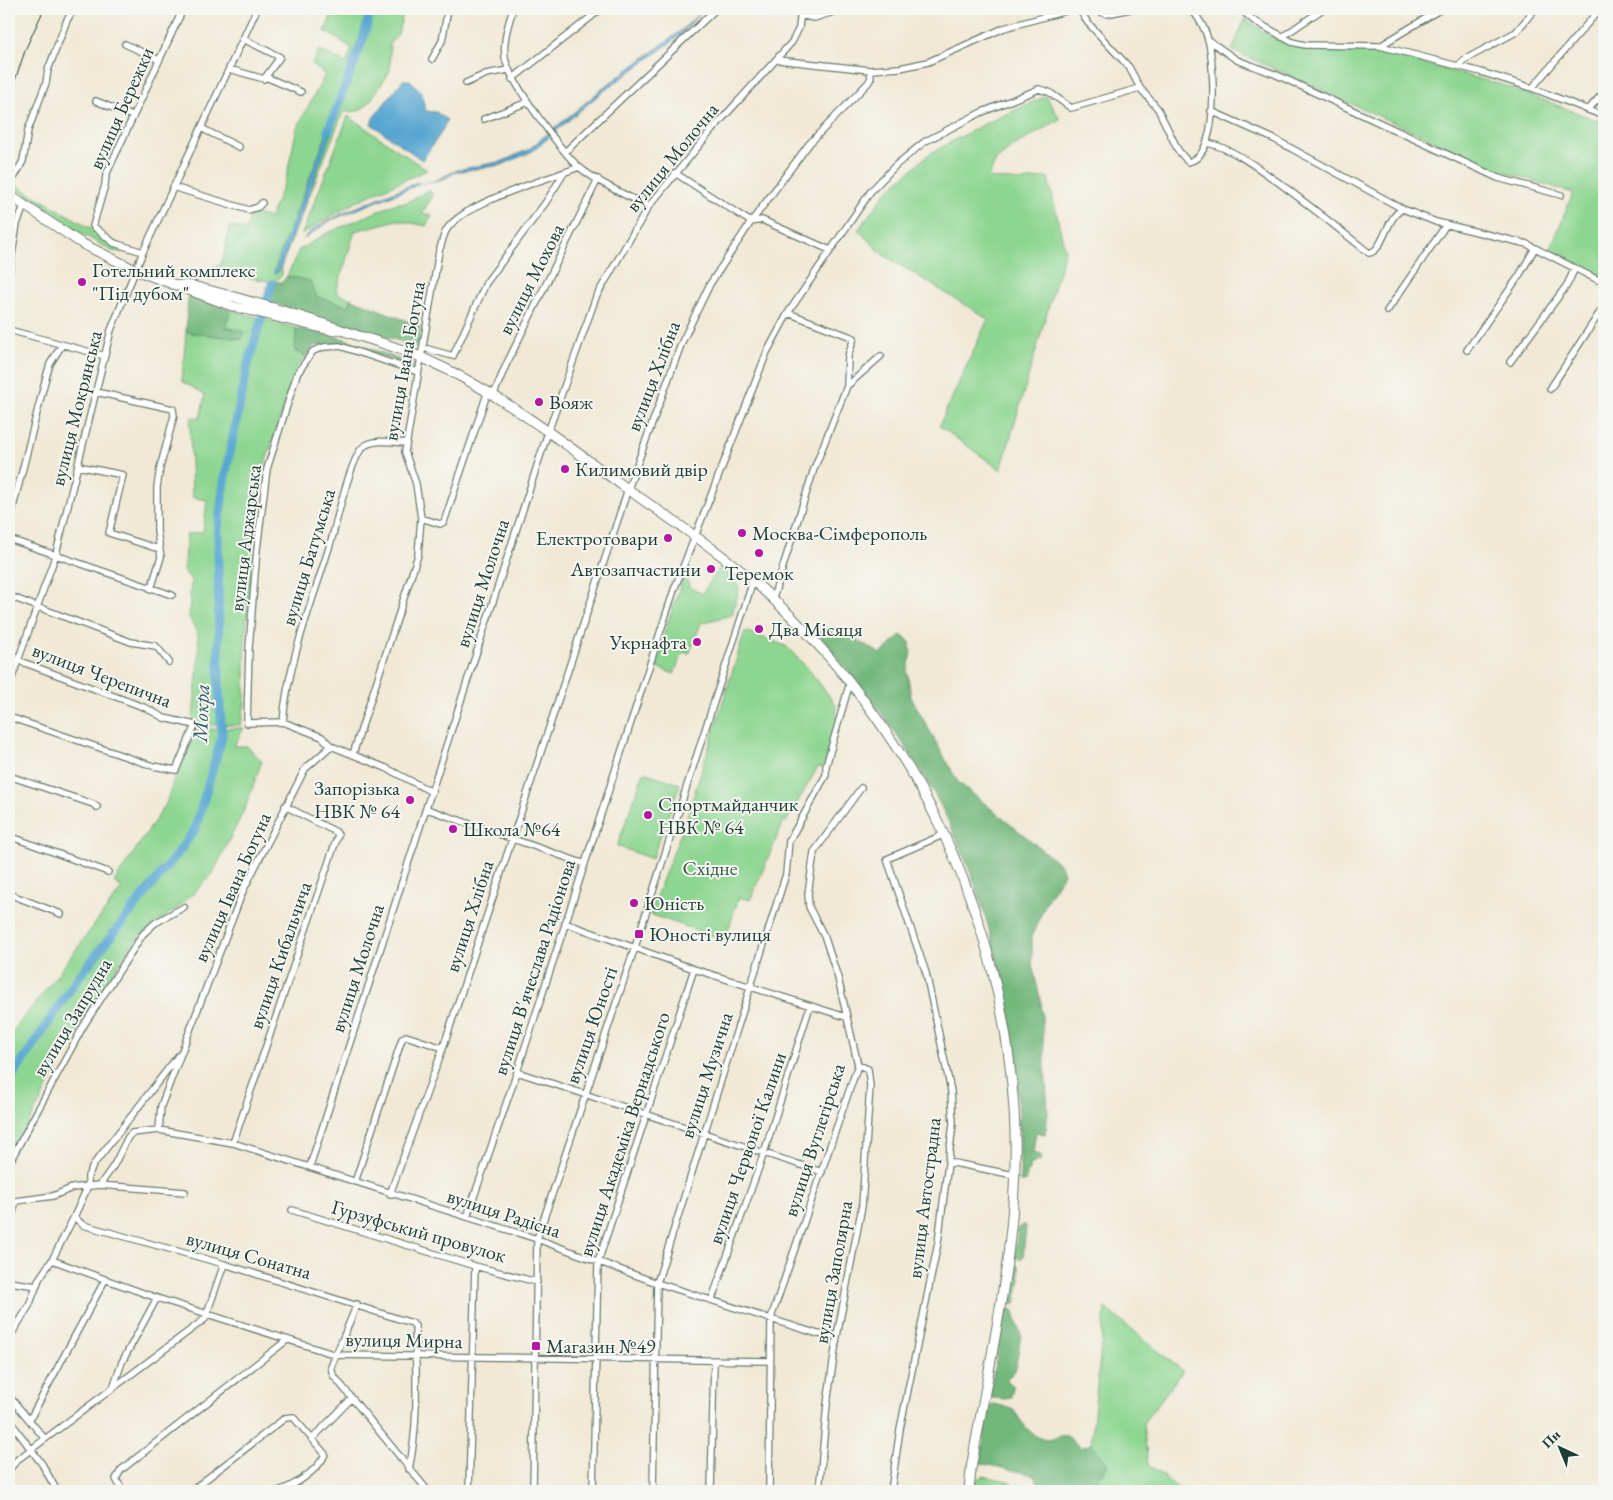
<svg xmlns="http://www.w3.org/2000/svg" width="1613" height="1500" viewBox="0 0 1613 1500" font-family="'EB Garamond',serif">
<rect width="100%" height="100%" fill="#f6f6f2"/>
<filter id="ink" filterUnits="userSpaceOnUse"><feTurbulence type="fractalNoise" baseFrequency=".02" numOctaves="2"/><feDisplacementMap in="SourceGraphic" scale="10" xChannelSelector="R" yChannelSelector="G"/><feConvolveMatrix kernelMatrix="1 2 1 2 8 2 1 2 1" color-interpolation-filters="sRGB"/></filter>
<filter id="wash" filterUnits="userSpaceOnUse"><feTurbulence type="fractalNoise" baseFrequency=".0096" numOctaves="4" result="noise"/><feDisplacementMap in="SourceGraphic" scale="20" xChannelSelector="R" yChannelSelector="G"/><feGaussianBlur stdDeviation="1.12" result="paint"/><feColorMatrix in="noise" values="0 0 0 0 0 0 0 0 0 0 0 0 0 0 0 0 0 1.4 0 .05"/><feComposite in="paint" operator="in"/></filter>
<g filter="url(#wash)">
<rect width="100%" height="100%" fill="#f1e9d5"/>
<path fill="#8dd691" stroke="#568a62" d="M334,9H404L398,34L390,43V71L369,103L359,111L343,112L282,264V275L275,282L231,275L216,280L207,278L212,267L219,266C229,251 224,242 230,226L246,230L252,213L270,218L286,178L297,128L325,75L312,64L319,50L346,63L352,48L325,31Z
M1245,18L1271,37L1306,49L1366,48L1506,86L1604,123V277L1550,250L1573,193L1501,171L1232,50Z
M1046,96L1060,119L1011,148L996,160L988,178L1023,181L1048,177L1065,251L1001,470L939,426L988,319L882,254L858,230L887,191L929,154L982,125Z
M348,116L427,170L357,201L302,234Z
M12,180L19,187L124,247L122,252L112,251L55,218L9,184Z
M429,190L433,196L422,213L432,215L426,226L397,220L355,231L336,293L352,299L348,307L316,297L310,281L287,276L299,250L325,234L397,203H406Z
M231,310L296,328L295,351L306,356L296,369L265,464L259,495L245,641V702L241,725H192L199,656L198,635L189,617L191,580L183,570L187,534L203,532L207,500L192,497L190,423L192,417L200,418L205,395L182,381L186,332L242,339L244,332L225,327Z
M719,569L733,577L739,588L732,615L701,623L689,654L683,652L674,674L653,666L684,575L691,588L702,594Z
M745,631L786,646L810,671L836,705L837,720L823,768L818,767L786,822L784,821L750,900L739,897L725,940L649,914L685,823Z
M244,728L234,746H247L262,761L246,806L212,875L183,904L148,929L131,945L84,1019L9,1160V1036L48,987L122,888L114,882L166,804L180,760L190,738L198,729Z
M644,772L680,784L652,859L617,846Z
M1105,1308L1183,1371L1143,1423L1148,1464L1181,1491H1089L1107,1464L1091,1444Z
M983,1476L1008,1481L1013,1484L1014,1491H975V1480Z"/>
<path fill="#72b77b" stroke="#487a58" d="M287,276L310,281L317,297L348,306L352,299L420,326L419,347L269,302L275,282H283Z
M188,297L231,310L225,327L244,332L242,339L186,332Z
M296,328L345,339L414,365V367L339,343L314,346L306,356L295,351Z
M826,628L840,630L881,654L901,635L910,642L911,656L907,671L911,697L958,782L1061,865L1064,874L1048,898L1032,935V964L1041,1002L1048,1114L1045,1134L1036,1132L1033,1153L1041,1155V1160L1030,1165L1025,1182H1020C1022,1049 999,913 935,795C905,740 862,687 822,639L818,631Z
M1024,1224L1026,1227L1023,1257L1020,1260L1015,1255L1018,1228Z
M1013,1264L1019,1266L1020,1280L1015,1303L1013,1305L1006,1303L1011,1268Z
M1009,1309L1013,1310L1021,1335L1015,1371L1007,1379L1008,1384L1013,1387L1011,1397L1006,1399L992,1398L990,1392L1005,1312Z
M995,1404L1013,1409C1021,1421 1031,1438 1047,1440C1052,1440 1060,1436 1065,1434L1081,1448L1091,1444L1108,1464L1089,1491H1042L1034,1475L981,1463L987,1408Z"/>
<path fill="#57a6d1" stroke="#3b7282" d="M698,15L681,35L597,96L533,151L502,165L456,172L442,180L434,181L457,170L503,161L529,149L607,85L682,30Z
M403,80H410L420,90L426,111L436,112L447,120L441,133L422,160L371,124L373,118Z
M337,118L279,271L275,274L274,272L280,255L332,120Z
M418,182L417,185L331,220L304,239C314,221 395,192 418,182Z"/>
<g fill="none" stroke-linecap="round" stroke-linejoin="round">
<path stroke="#57a6d1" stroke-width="1" d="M698,15L705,9
M418,184L434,181"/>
<path stroke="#57a6d1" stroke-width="9" d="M328,131L363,39L371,9
M9,1082L77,979L181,849L195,829L222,737L219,690L218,528L225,476L248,364L272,284"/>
</g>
</g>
<g filter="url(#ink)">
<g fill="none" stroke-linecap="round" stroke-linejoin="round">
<g stroke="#68796c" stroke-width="8">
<path id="minor" d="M513,9C508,25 503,40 505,57C507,78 562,152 579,167C594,180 630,198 649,206
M1079,9L1088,23L1129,67L1140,88L1158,109L1178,150L1188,162C1220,157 1214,67 1209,43C1206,30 1200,19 1191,9
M1090,9L1107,14L1130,9
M1240,9L1253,20L1292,42L1305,45L1380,46L1481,72L1532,88L1604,116
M800,15L814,18L843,9
M1282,37L1323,9
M1208,40L1237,60L1277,75L1498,178L1561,195
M125,44L159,60
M1380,46L1441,9
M432,59L442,41L448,9
M778,60L870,70L900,68L928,62L1004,28L1073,9
M1459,65L1464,60L1516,32L1535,9
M229,69L264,79L280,57L243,39
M266,77L301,92
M512,79L601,9
M466,83L486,74L508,70
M1532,88L1600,9
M96,101L132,116
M1588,110L1604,92
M1211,111L1274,139L1403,209L1436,222L1527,244L1604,283
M484,119L528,102
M201,128L239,147
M1208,143C1235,150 1255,166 1278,182C1309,205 1339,229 1369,253C1384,251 1386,216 1403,209
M566,151L716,9
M675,173L751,222L762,220L830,250
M9,180L15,176L23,161L28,130L46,83L48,70L67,20L74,9
M173,187L249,210L258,207L262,203
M143,252L114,243L93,226L105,185L106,175L183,9
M9,273L17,224L24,206
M1387,311L1446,225
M788,313L854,338L848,356L847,386
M9,330L105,356
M424,348L453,356L486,283L546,202L564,173
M1467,350L1519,276L1535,248
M1510,362L1567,285L1575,268
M418,372L340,346L324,347L313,351L297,374L267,469L257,549L249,648L247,723L283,722L322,737L331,746L386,768L432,792
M1550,389L1604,306
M96,392L173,409L174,416L160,468L157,487V531L161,557L151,589
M494,394L506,365L598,179
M78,466L123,475L109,533L159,549
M421,518L440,524L444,522L488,391
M9,523L45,381L50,364L62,345
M9,539L172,595
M9,596L131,642L156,646L169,662
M773,598L814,469L847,386L881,356
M9,657L146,708L164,718L195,725L176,770L153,766L9,717
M9,686L56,554L111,330L143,252L257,9
M283,722C288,660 314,598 332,538C337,519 350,462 362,448C372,438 393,442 406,443
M353,754L418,555L421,518L416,484L405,452L439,251C442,244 443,235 447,229C465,202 548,179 579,167
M9,776L93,804L97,807
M427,809L585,864
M9,836L108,872
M9,894L61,914
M565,923L694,969L846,1017
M517,1072L822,1172
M159,1130L161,1106L243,891L305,769L331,746
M233,1143L338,835L336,832L285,806
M949,1162L1014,1175
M9,1163L84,1025L143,934L155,923L184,907
M310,1166L548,432L596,297L649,206L712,130L792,42L799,28L801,9
M355,1182L402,1039L406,1036L443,1048
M100,1185L114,1165L128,1137L132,1133L159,1130L233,1143L537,1239L657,1283L818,1334L837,1336
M390,1194L443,1048L628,489L682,342L710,284L751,222L809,144L868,83L871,78L870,70
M16,1201L53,1196L72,1188L100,1185L185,1192
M292,1210L475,1266L537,1282
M74,1217L83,1225L224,1264L412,1323L415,1326C416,1373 419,1424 409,1469
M467,1217L517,1072L674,590L767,352L788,313L871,191L896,165L924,142L980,113L1039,89L1049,92L1071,108L1140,88
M9,1226L16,1201
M52,1260L157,1298L336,1355L770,1361
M9,1282L37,1286
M712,1299L764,1153L810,1006
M357,1304L331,1367L333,1375L428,1491
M9,1338L29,1306L39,1279L52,1260L74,1217L88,1186V1176L94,1164L178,1056
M113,1388L122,1362L157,1298
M9,1396L45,1439
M30,1419L105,1280
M9,1420L42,1464L57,1491
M313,1438L351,1399
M9,1470L17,1460L205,1319L224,1264
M123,1491L116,1479L121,1470L287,1340
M191,1491L285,1418L293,1417L325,1454C319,1470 293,1487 278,1491
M469,1491L475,1266
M533,1491L537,1239L635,947L753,581
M593,1491L598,1262L694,969
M653,1491L657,1283L786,874L789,841L826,775V766L850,682
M711,1491L714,1362
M769,1491L771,1318L858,1065L838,978L825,938L809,907L808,894L814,852L861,788
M819,1491L827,1404L837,1336L862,1206L870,1086L868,1069L858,1065
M891,1491L900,1429L938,1243L953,1124L951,1091L926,973L887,859L945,834"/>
</g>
<g stroke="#68796c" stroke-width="11">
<path id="highway" d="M9,195L81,243L135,270L232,306L334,331
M181,285L193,286C248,300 302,316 356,335C379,342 403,349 425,359C497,391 558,439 622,485C672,521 725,554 770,596C915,731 1001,912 1014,1109C1022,1230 991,1351 971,1469L969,1491"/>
</g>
<use href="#minor" stroke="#fff" stroke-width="5.5"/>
<use href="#highway" stroke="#fff" stroke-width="9"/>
<path stroke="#1f3d34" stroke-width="1" d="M9,98L26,48L44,9"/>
</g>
</g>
<g fill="#b5179e" stroke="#f6f6f2" stroke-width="2">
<circle cx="82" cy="282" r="5"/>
<circle cx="539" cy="402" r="5"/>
<circle cx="565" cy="469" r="5"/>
<circle cx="742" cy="533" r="5"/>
<circle cx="668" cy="538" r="5"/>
<circle cx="759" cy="553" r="5"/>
<circle cx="711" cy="569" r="5"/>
<circle cx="759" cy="629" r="5"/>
<circle cx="697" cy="642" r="5"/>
<circle cx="410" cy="800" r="5"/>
<circle cx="648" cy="815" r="5"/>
<circle cx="453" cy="829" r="5"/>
<circle cx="634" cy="903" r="5"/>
<rect x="634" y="929" width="10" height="10" rx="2.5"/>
<rect x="531" y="1341" width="10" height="10" rx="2.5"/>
</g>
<g text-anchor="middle" stroke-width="4" stroke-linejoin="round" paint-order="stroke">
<g font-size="20" fill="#1f3d34" stroke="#f6f6f2">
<text transform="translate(121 108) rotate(-66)" y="7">вулиця Бережки</text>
<text transform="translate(672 157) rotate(-51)" y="7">вулиця Молочна</text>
<text transform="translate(531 279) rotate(-63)" y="7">вулиця Мохова</text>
<text transform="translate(404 361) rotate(-80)" y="7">вулиця Івана Богуна</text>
<text transform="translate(653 376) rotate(-69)" y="7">вулиця Хлібна</text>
<text transform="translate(76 408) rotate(-76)" y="7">вулиця Мокрянська</text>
<text transform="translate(245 538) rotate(-83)" y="7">вулиця Аджарська</text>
<text transform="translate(308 557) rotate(-73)" y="7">вулиця Батумська</text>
<text transform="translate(482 583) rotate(-72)" y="7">вулиця Молочна</text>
<text transform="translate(102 675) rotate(21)" y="7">вулиця Черепична</text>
<text transform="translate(232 887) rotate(-66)" y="7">вулиця Івана Богуна</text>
<text transform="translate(469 916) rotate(-72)" y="7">вулиця Хлібна</text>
<text transform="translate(280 955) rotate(-71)" y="7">вулиця Кибальчича</text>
<text transform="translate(534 967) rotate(-72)" y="7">вулиця В'ячеслава Радіонова</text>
<text transform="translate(357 968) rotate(-72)" y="7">вулиця Молочна</text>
<text transform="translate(72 1017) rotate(-59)" y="7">вулиця Запрудна</text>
<text transform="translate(591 1025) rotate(-71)" y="7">вулиця Юності</text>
<text transform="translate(706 1075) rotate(-72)" y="7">вулиця Музична</text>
<text transform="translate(624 1134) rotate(-72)" y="7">вулиця Академіка Вернадського</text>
<text transform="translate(814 1140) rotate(-72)" y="7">вулиця Вуглегірська</text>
<text transform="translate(747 1148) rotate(-71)" y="7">вулиця Червоної Калини</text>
<text transform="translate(924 1198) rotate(-83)" y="7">вулиця Автострадна</text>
<text transform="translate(504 1213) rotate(18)" y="7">вулиця Радісна</text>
<text transform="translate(419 1231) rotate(16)" y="7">Гурзуфський провулок</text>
<text transform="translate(249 1255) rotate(16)" y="7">вулиця Сонатна</text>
<text transform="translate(833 1272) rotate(-80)" y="7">вулиця Заполярна</text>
<text transform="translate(404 1340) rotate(1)" y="7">вулиця Мирна</text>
</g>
<g font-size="20" fill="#1f3d34" stroke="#f6f6f2" text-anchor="start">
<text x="92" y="277">Готельний комплекс<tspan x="92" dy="23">"Під дубом"</tspan></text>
<text x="549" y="409">Вояж</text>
<text x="575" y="476">Килимовий двір</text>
<text x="752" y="540">Москва-Сімферополь</text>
<text x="658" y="545" text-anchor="end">Електротовари</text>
<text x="701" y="576" text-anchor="end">Автозапчастини</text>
<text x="759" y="580" text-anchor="middle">Теремок</text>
<text x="769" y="636">Два Місяця</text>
<text x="687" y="649" text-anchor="end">Укрнафта</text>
<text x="400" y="795" text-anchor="end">Запорізька<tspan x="400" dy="23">НВК № 64</tspan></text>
<text x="658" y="811">Спортмайданчик<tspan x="658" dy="23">НВК № 64</tspan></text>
<text x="463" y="836">Школа №64</text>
<text x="644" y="910">Юність</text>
<text x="649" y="941">Юності вулиця</text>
<text x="546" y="1353">Магазин №49</text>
</g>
<g font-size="20" fill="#355c47" stroke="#f6f6f2">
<text x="710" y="875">Східне</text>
</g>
<g font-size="21" font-style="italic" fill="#305c63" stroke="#f6f6f2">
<text transform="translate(201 713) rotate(-88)" y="7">Мокра</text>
</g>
</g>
<rect width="1613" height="1500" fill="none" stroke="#f6f6f2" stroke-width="30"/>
<g transform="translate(1560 1448) rotate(316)" stroke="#f6f6f2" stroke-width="4" paint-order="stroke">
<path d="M0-4L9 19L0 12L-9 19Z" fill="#1f3d34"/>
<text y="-8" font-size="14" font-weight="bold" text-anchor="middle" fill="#1f3d34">Пн</text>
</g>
</svg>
